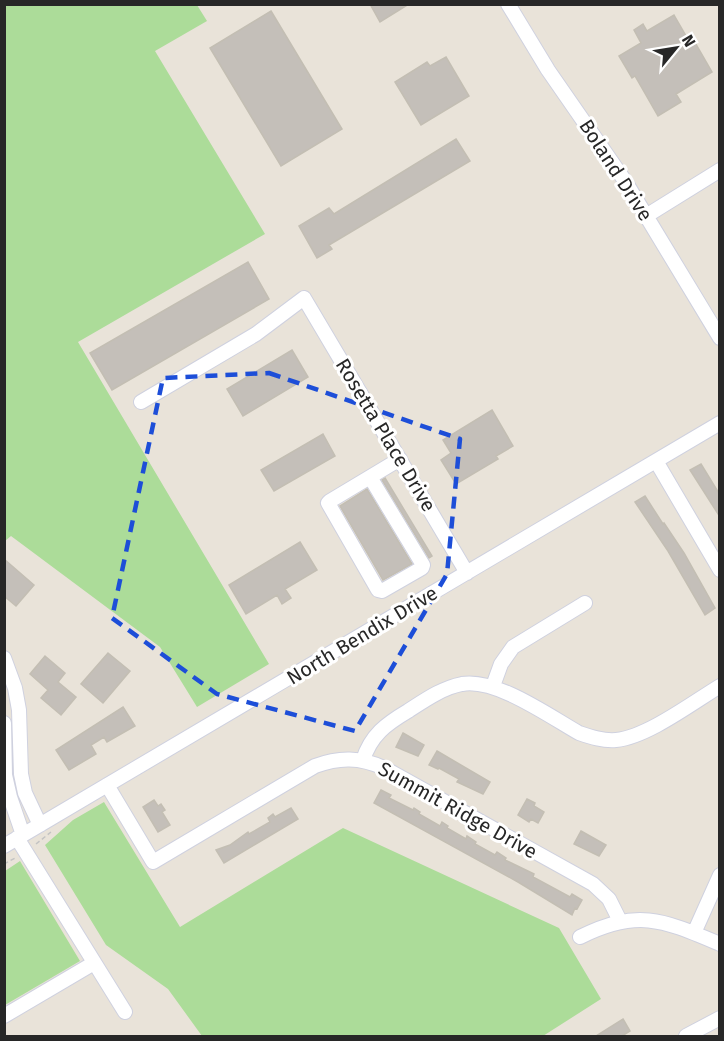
<svg xmlns="http://www.w3.org/2000/svg" width="724" height="1041" viewBox="0 0 724 1041" font-family="'Fira Sans',sans-serif">
<rect width="100%" height="100%" fill="#e9e3d9"/>
<path fill="#acdc99" d="M5,4L197,5L207,21L155,51L265,234L78,342L269,664L197,707L160,647L11,536L5,541Z
M104,802L180,927L343,828L559,928L601,999L543,1036H202L168,989L106,945L45,845L73,820Z
M20,861L80,961L5,1005V871Z"/>
<path fill="#c4bfb9" stroke="#c3beb3" stroke-width="1.5" d="M370,4H409L380,22Z
M271,11L342,129L281,166L210,48Z
M674,15L689,41L693,39L712,72L676,94L681,102L658,116L635,76L632,78L619,56L641,43L634,30L643,24L647,31Z
M446,57L469,96L421,125L395,82L427,62L430,66Z
M456,139L470,161L329,245L332,249L317,258L299,226L329,208L334,214Z
M248,262L269,299L112,390L90,353Z
M292,350L308,377L243,416L227,389Z
M492,410L513,446L496,456L498,459L456,484L441,460L451,453L443,440Z
M323,434L335,456L274,491L261,470Z
M701,464L720,495V517L690,470Z
M385,478L432,556L429,558L382,480Z
M367,489L412,564L383,580L340,506Z
M645,496L663,524L664,523L684,553L715,608L705,615L668,551L635,502Z
M300,542L317,570L285,589L291,598L282,604L277,595L246,614L229,585Z
M4,559L34,585L16,606L4,596Z
M108,653L130,671L103,703L81,684Z
M45,656L65,673L58,682L76,697L61,715L41,698L48,690L30,674Z
M123,707L135,726L107,742L104,737L91,745L96,754L69,770L56,750Z
M403,733L424,745L418,756L396,747Z
M437,751L490,782L483,794L457,782L459,779L439,768L438,769L429,765Z
M381,790L391,795L389,798L413,810L414,808L420,812L419,814L440,826L442,822L448,826L447,828L466,839L467,836L476,842L475,844L495,855L497,852L506,858L505,860L534,874L533,877L570,897L572,894L582,900L577,909L575,908L572,915L518,882L374,803Z
M527,799L535,803L534,806L544,812L538,823L531,819L529,822L518,815Z
M154,800L158,806L161,804L165,810L162,812L170,825L158,832L143,807Z
M291,808L298,819L224,863L216,850L230,845L248,832L249,834L270,822L268,818L273,814L275,817Z
M581,831L606,845L599,856L574,844Z
M623,1019L630,1031L622,1036H596Z"/>
<g fill="none" stroke-linecap="round" stroke-linejoin="round">
<g stroke="#cfd1df" stroke-width="16">
<path id="minor" d="M508,4L548,70L625,181L720,338
M646,216L720,170
M141,402L256,334L304,298L467,573
M656,461L720,570
M370,477L423,565L422,568L382,591L378,590L328,503L330,501L400,459
M4,658L15,688L19,710L21,774L25,793L40,825
M493,686L501,664L513,647L585,603
M4,723L5,775L10,797L23,835
M363,760C371,735 386,724 408,711C425,700 442,688 462,684C496,678 549,716 579,733C591,737 603,741 616,740C647,737 692,703 720,686
M107,785L153,862L315,766C339,757 360,757 384,768L593,884L609,899L620,921
M17,838L125,1012
M4,846L720,423
M694,933L720,875
M580,937C638,908 663,920 720,944
M4,1016L94,963
M686,1036L720,1018"/>
</g>
<path stroke="#c3c3c3" stroke-width="1.5" stroke-dasharray="4.5 3" stroke-linecap="butt" d="M36,844L51,832
M4,864L17,857"/>
<use href="#minor" stroke="#fff" stroke-width="14"/>
</g>
<path fill="none" stroke="#1d4ed8" stroke-width="4.5" stroke-dasharray="12 8" stroke-linejoin="round" d="M269,373L460,439L447,574L355,731L217,694L112,618L163,378Z"/>
<g text-anchor="middle" stroke-width="6" stroke-linejoin="round" paint-order="stroke">
<g font-size="20" fill="#272727" stroke="#fff">
<text transform="translate(616 170) rotate(57)" y="7">Boland Drive</text>
<text transform="translate(386 435) rotate(59)" y="7">Rosetta Place Drive</text>
<text transform="translate(362 635) rotate(-31)" y="7">North Bendix Drive</text>
<text transform="translate(458 810) rotate(29)" y="7">Summit Ridge Drive</text>
</g>
</g>
<rect width="724" height="1041" fill="none" stroke="#272727" stroke-width="12"/>
<g transform="translate(676 48) rotate(60)" stroke="#ffffff" stroke-width="4.5" paint-order="stroke">
<path d="M0-4.5L10 22L0 15L-10 22Z" fill="#272727"/>
<text y="-9" font-size="16" font-weight="bold" text-anchor="middle" fill="#272727">N</text>
</g>
</svg>
